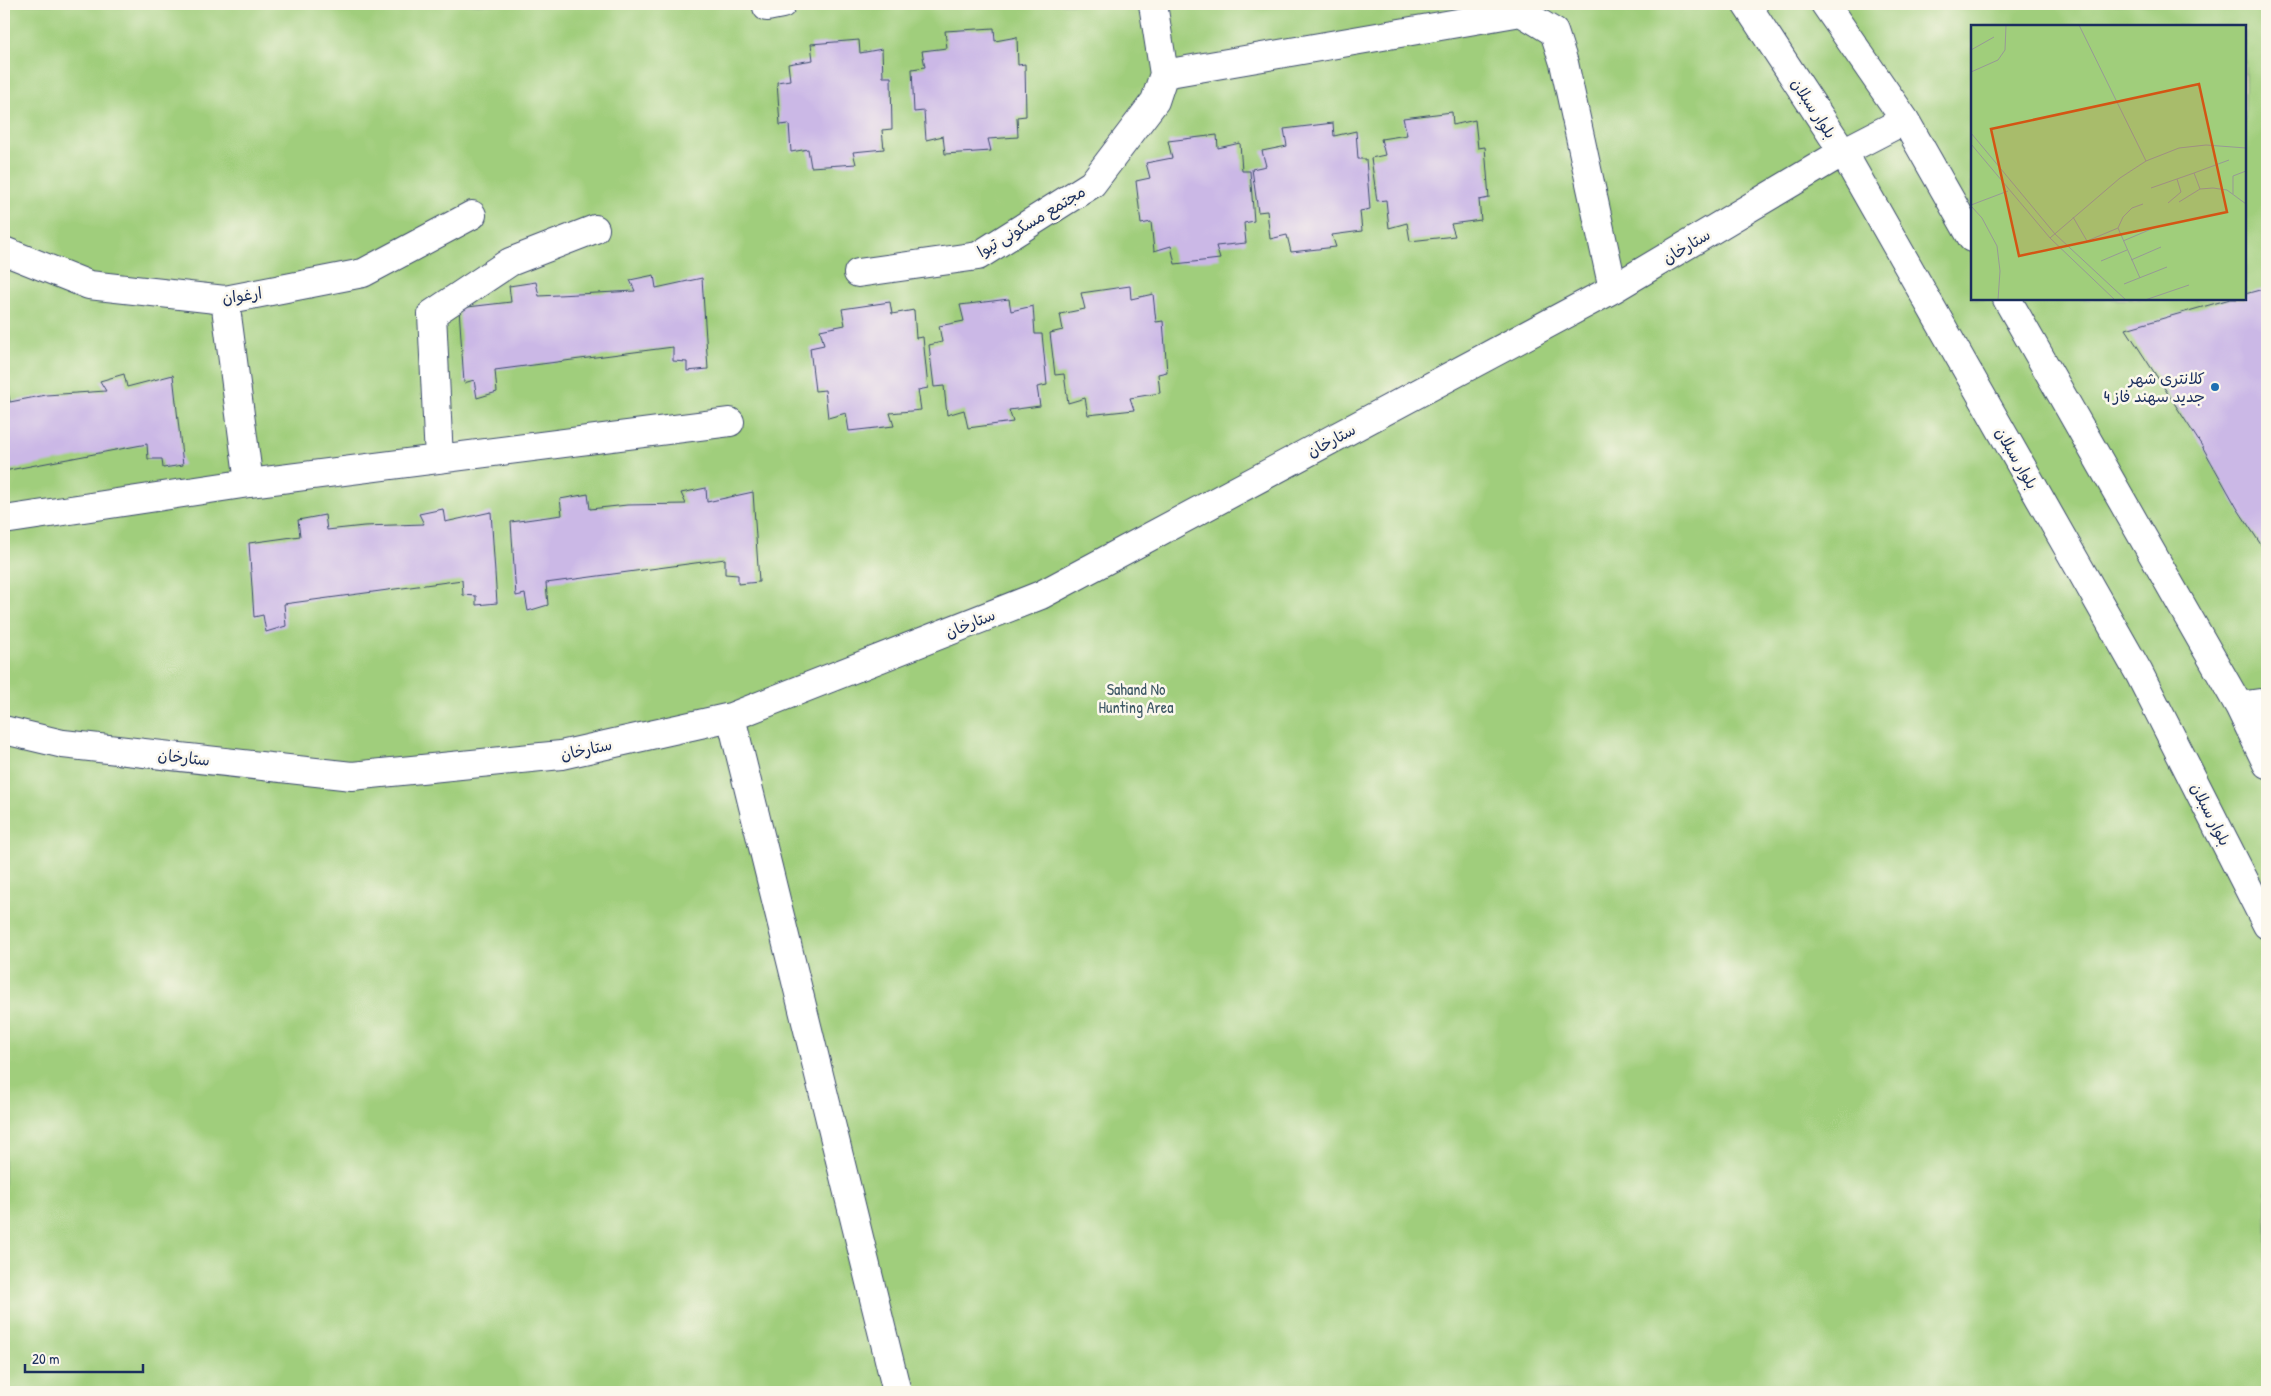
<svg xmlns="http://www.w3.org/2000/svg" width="2271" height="1396" viewBox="0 0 2271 1396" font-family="'Patrick Hand','Playpen Sans Arabic',sans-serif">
<rect width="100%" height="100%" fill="#fbf7ec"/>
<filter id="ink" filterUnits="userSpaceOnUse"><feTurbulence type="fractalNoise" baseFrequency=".02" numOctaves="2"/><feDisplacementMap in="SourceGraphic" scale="10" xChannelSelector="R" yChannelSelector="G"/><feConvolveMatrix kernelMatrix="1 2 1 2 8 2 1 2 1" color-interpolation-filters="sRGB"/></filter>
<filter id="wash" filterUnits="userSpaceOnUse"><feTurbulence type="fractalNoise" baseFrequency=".0096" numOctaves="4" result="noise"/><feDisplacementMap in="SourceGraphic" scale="20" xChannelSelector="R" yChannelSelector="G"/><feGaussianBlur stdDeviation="1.12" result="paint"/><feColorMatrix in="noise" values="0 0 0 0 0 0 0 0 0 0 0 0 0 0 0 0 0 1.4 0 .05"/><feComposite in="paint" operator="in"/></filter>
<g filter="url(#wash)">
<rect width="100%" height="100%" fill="#eadfbb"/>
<path fill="#a0ce7b" stroke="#5e7e6c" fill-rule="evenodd" d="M4,4H2267V1392H4ZM1972,26H2245V299H1972Z"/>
<g id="blocks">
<path fill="#cbb8e6" d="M994,28L995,41L1017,37L1018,65L1025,64L1026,116L1017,117L1018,137L988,139L991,151L945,154L943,136L926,140L924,111L914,112L912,69L925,67L922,51L947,48L945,31Z
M859,40L860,53L882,49L883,77H891L892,129L882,130L884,149L853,152L856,164L811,167L808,149L791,152L789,124L780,125L777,82L790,80L788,64L813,60L811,44Z
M1452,112L1453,125L1475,120L1478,148L1485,147L1489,198L1479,200L1481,220L1451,224L1455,236L1410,241L1407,223L1389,228L1386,200L1377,201L1371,158L1385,155L1381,139L1407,135L1403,118Z
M1333,123L1334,136L1356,131L1358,159H1366L1370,209L1360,211L1362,231L1332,235L1336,247L1291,252L1287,235L1270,239L1267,211L1258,212L1252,169L1266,166L1262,151L1287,146L1284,129Z
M1217,135L1218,148L1240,143L1242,171H1250L1254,221L1244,223L1246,243L1216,246L1220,259L1175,264L1171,246L1154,251L1151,222L1141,224L1136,181L1150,178L1146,163L1172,158L1168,141Z
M654,275L656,288L702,278L708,369L687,371V362L673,361V347L495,370L497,392L477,398L474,380L464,383L459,308L511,302L509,286L536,282L539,296L635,291L630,280Z
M1130,286L1131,299L1153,294L1156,322L1163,321L1167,372L1158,374L1160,393L1130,398L1134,410L1088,415L1085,398L1068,403L1064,374L1055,375L1050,333L1063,330L1060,314L1085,309L1081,293Z
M2267,288V554L2237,508L2202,446L2126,329L2230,299H2245V294Z
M1009,299L1011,311L1033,306L1035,334H1042L1047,385L1037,387L1040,406L1009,410L1013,422L968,428L964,410L947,415L944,386L934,387L929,345L942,342L939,326L964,321L960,305Z
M890,302L892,314L914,310L916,338L923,337L928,388L918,390L921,410L890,413L894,426L849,431L846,413L828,418L825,390L815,391L810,348L824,345L820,330L845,325L842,309Z
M124,374L127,387L173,375L183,465L163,468L162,459H148L147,444L4,471V388L7,387L10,402L46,395L106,391L100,381Z
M706,488L707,502L753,492L759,582L738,584V575L725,574V559L546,583L548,605L528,611L525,594L516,596L511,522L562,515L560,499L588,494L590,509L627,505L686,504L681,493Z
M443,509L445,522L491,512L497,603L476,605V596L463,595L462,580L284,604L286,626L266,632L263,615L254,617L249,543L300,536L298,520L325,515L327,530L364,526L424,524L419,514Z"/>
</g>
</g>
<g filter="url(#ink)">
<use href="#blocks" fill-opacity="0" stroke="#3a496c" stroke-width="1"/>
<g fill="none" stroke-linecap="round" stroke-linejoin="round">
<g stroke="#3a496c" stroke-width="30">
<path id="minor" d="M1746,4L1843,152L2139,673L2267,925
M1825,4L1905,120L1972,238
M767,7L782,4
M1164,74L1521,12L1554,32L1564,63L1613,289
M4,251L89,285L225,300L363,273L472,215
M858,273L978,256L1092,184L1155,101L1164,74L1153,4
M2007,299L2239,706L2267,764
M439,459L432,314L510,262L595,229
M249,483L730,422
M4,520L249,483L225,300
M2239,706L2267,702
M731,717L897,1392
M4,730L63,744L352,776L561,755L731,717L1041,595L1613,289L1843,152L1905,120"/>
</g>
<use href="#minor" stroke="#fff" stroke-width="28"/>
</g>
</g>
<circle fill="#1f6fb2" stroke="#fbf7ec" stroke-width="2" cx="2215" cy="387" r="5"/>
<g text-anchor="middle" stroke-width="5" stroke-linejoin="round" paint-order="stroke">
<g font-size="16" fill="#1b2f5e" stroke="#fbf7ec">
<text transform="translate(1814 108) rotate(57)" y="6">بلوار سبلان</text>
<text transform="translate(1031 221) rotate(-31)" y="6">مجتمع مسکونی تیوا</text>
<text transform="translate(1686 246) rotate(-31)" y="6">ستارخان</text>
<text transform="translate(242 295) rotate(-8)" y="6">ارغوان</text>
<text transform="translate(1331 440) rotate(-28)" y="6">ستارخان</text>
<text transform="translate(2017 458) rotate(60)" y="6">بلوار سبلان</text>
<text transform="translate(970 623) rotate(-22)" y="6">ستارخان</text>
<text transform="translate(586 749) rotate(-12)" y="6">ستارخان</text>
<text transform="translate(184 757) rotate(6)" y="6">ستارخان</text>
<text transform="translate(2211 814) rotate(63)" y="6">بلوار سبلان</text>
</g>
<g font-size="16" fill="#1b2f5e" stroke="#fbf7ec" text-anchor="end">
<text x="2205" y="384">کلانتری شهر<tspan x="2205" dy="18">جدید سهند فاز 4</tspan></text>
</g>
<g font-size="16" fill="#3c5765" stroke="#fbf7ec">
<text x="1136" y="695">Sahand No<tspan x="1136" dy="18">Hunting Area</tspan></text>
</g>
</g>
<g transform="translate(1971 25)">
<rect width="275" height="275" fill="#eadfbb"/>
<path d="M0,0H275V275H0Z" fill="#a0ce7b"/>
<path fill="none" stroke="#979996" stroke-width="1" d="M108,0L175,136M0,25L23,12M0,47L27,35L34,25L35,0M0,108L84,209L155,275M0,119L79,213L144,275M180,163L223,148M229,164L223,148L258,135M262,169V151L275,146M208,177L229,164L242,163L256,165L275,179M197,178L210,167L206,154M0,180L37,166M0,181L11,193L26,221L29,246L27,275M102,192L116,216L147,203M79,213L149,153L175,136L208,123L235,120L275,123M152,216L185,202M160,235L190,222M130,236L156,225M169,253L147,203L152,192L161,183L172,179M153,259L196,242M174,275L218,260"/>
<path fill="#d45514" fill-opacity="0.15" stroke="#d45514" stroke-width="2.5" d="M228,59L256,187L48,231L20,104Z"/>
<rect width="275" height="275" fill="none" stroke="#1b2f5e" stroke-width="2.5"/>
</g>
<rect width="2271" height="1396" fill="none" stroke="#fbf7ec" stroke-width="20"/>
<path d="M25 1364v8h118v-8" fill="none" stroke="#1b2f5e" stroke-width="2.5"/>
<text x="32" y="1364" font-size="15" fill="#1b2f5e" stroke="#fbf7ec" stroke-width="4" paint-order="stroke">20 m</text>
</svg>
